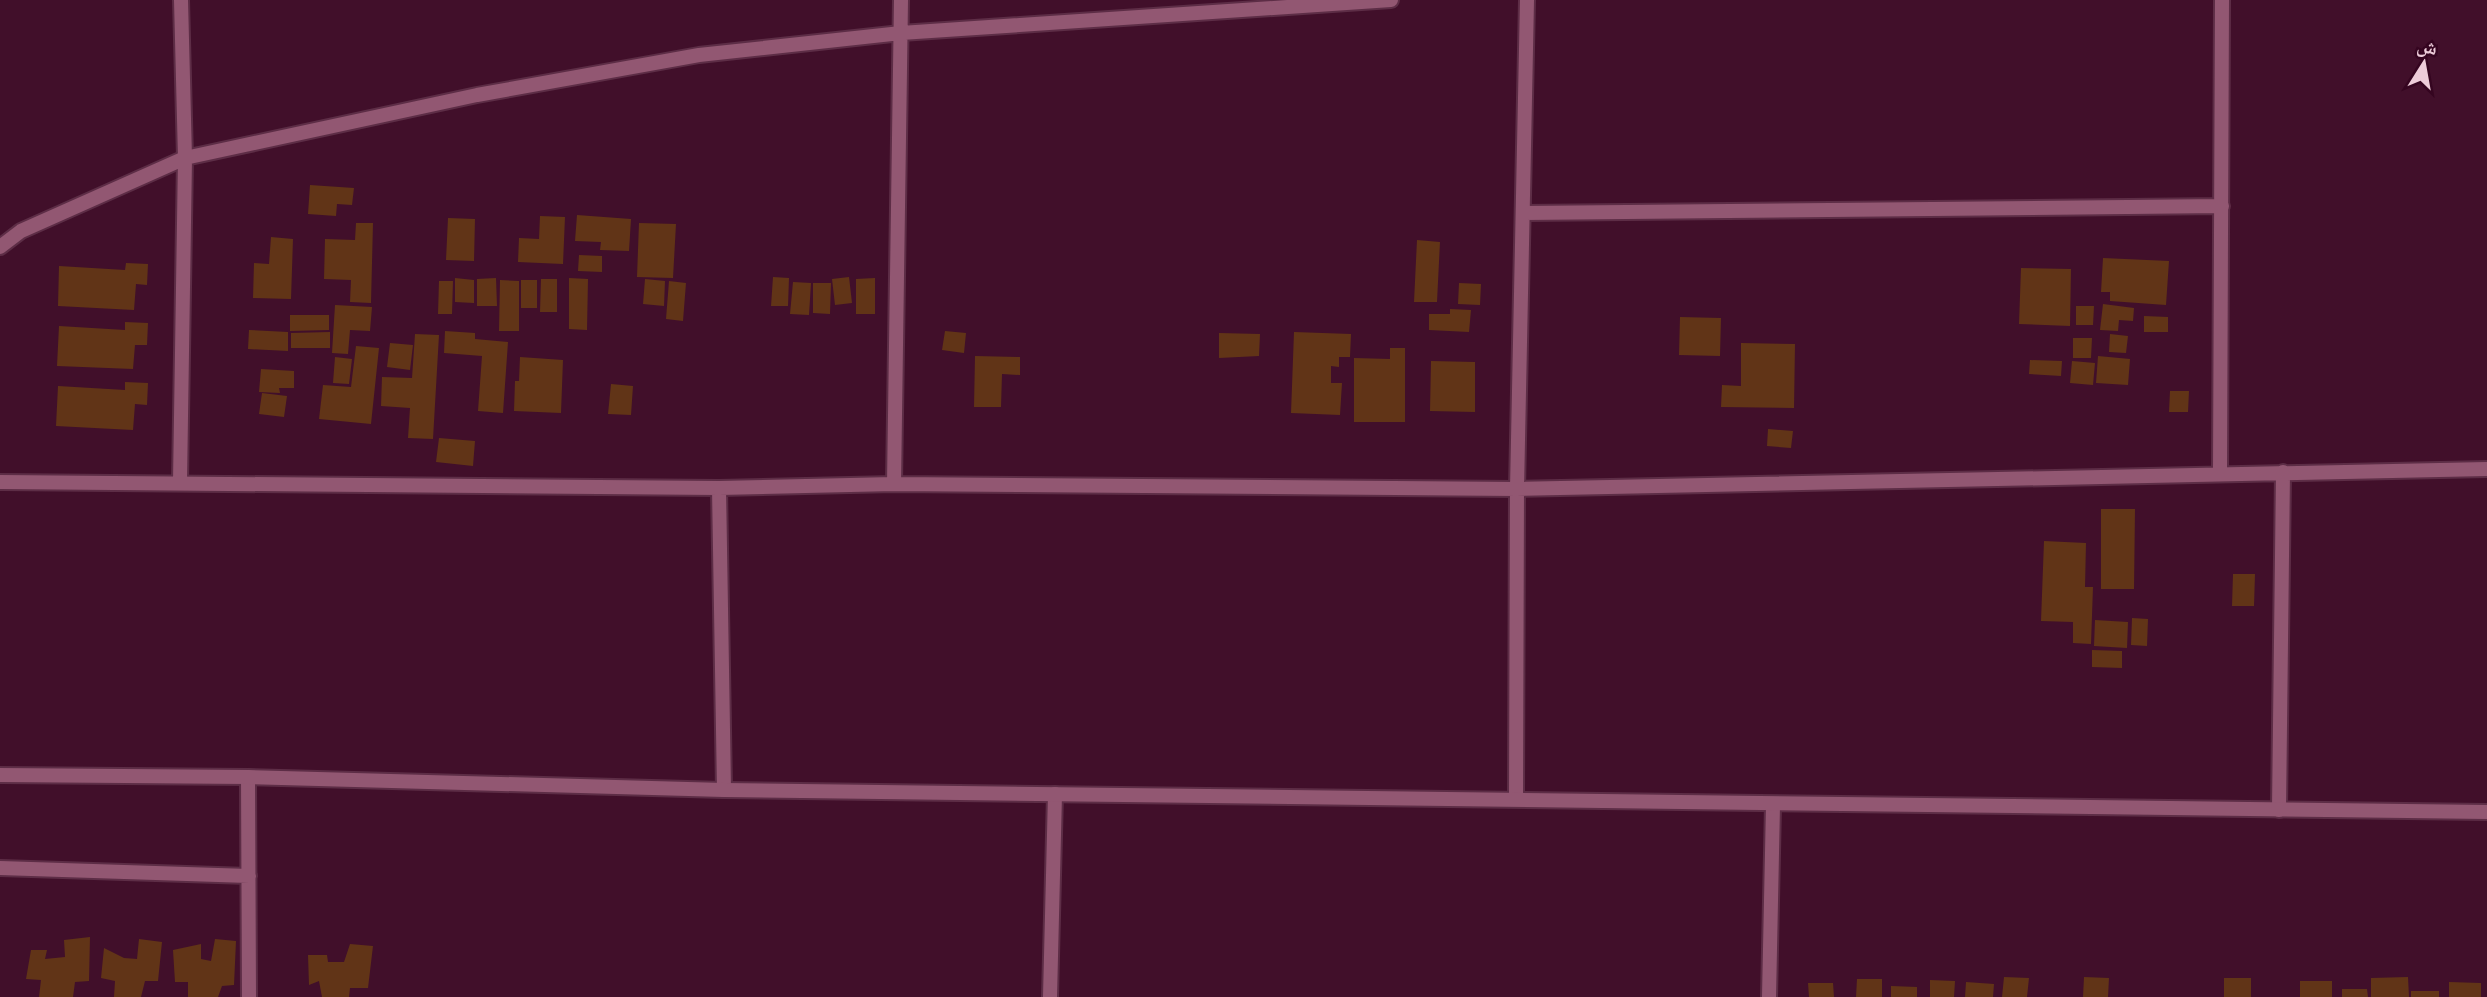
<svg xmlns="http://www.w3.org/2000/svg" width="2487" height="997" viewBox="0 0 2487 997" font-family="'Playfair Display','Noto Naskh Arabic',serif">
<rect width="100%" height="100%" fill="#410f2a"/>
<path fill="#613417" d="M310,185L354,188L352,205L337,204L336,216L308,214Z
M577,215L631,219L629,251L600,250L601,242L575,241Z
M540,216L565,217L563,264L518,262L519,238L539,239Z
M448,218L475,219L474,261L446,260Z
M356,223H373L371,303L350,302L351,280L324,279L325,239L355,240Z
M639,223L676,224L673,278L637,277Z
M271,237L293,239L291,299L253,298L254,263L269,264Z
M1417,240L1440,242L1437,302H1414Z
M579,255L602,256V272L578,271Z
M2103,258L2169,261L2166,305L2110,301V292H2101Z
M126,263L148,264L147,285L136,284L134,310L58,306L59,266L125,270Z
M2021,268L2071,269L2070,326L2019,324Z
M773,277L789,278L788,306H771Z
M849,277L852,303L835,305L832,279Z
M455,278L474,280V303L455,302Z
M496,278L497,306H477V279Z
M569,278L588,279L587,330L569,329Z
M875,278V314H856V279Z
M541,279H557V312H540Z
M645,279L665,281L664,306L643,304Z
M500,280L519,281V331H499Z
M521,280H537V308H521Z
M439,281H453L452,314H438Z
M669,281L686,283L683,321L666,319Z
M793,282L811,283L809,315L790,314Z
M813,283H831L830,314L813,313Z
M1459,283L1481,284L1480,305L1458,304Z
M2103,304L2134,308L2133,321L2119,320L2118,331L2100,330Z
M335,305L372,307L370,331L350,330L348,354L332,353Z
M2076,306H2094L2093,325H2076Z
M1450,309L1471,310L1469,332L1429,330V314H1450Z
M290,315H329V330L290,331Z
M2144,316L2168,317V332H2144Z
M1680,317L1721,318L1720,356L1679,355Z
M125,322L148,323L147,345H135L133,369L57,366L59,326L125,330Z
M249,330L288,332V351L248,349Z
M445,331L475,333V339L508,342L503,413L478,411L482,356L444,353Z
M945,331L966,333L964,353L942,350Z
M330,332V348H291V333Z
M1294,332L1351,334L1350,357H1339V367L1331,366V383H1342L1340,415L1291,413Z
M1219,333L1260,334L1259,356L1219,358Z
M415,334L439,335L433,439L408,438L410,408L381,406L382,377L412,378Z
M2110,334L2128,336L2126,353L2109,352Z
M2073,338H2092L2091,358H2073Z
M390,343L413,345L410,370L387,367Z
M1741,343L1795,344L1794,408L1721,407L1722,385L1741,386Z
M356,346L379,348L371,424L319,419L323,385L351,387Z
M1390,348H1405V422H1354V358L1390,359Z
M975,356L1020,357V375L1002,374L1001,407H974Z
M2098,356L2130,359L2128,385L2096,383Z
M335,357L352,359L349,384L333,383Z
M520,357L563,360L561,413L514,411L515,381H519Z
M2030,360L2062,361L2061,376L2029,374Z
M1431,361L1475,362V412L1430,411Z
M2072,361L2095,363L2093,385L2070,383Z
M261,369L294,371V388H279L280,393L259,392Z
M125,382L148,383L147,405L135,404L133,430L56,426L58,386L125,390Z
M611,384L633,386L631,415L608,414Z
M2170,391H2189L2188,412H2169Z
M262,393L287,396L284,417L259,414Z
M1768,429L1793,431L1791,448L1767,446Z
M439,438L475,441L473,466L436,462Z
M2101,509H2135L2134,589H2101Z
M2044,541L2086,543L2085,587H2093L2091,644L2073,643V622L2041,621Z
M2233,574H2255L2254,606H2232Z
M2132,618L2148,619L2147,646L2131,645Z
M2095,620L2128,622L2127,648L2094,646Z
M2092,650L2122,651V668L2092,667Z
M90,937L89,981L75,982L73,997H39L41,980L26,979L31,950H47L45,959L65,957L64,940Z
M139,939L162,942L158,981H145L141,997H114L115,981L101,978L104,948L124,958L137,959Z
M215,939L236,941L234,985L222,986L218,997H188V982H175L173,950L201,944V959L211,961Z
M350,944L373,946L368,988H350L349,997H322L319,981L309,985L308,955H327L328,962H344Z
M2004,977L2029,978L2027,997H2002Z
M2084,977L2109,978L2108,997H2083Z
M2408,977L2409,997H2371V978Z
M2224,978H2251V997H2224Z
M1857,979H1882V997H1856Z
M1930,980L1955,981L1954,997H1930Z
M2300,981H2332V997H2300Z
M1966,982L1994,984L1993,997H1965Z
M2449,982L2481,983V997H2449Z
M1808,983H1833L1834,997H1809Z
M1891,986L1917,987V997H1891Z
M2342,989H2367L2368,997H2342Z
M2411,991H2439V997H2411Z"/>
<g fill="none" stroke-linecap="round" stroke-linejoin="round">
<g stroke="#5d2d46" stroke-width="18">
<path id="minor" d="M1523,213L2222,206
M0,247L21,231L185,158L477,95L699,55L901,33L1391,0
M2220,473L2222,0
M0,482L719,488L894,484L1517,489L2487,469
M180,482L185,158L181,0
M894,484L901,0
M719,488L724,790
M248,777L249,997
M1516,799L1517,489L1527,0
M2279,810L2283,472
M0,868L249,876
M1050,997L1055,794
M1769,997L1773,805"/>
</g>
<g stroke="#5d2d46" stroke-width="18">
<path id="tertiary" d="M0,775L248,777L724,790L2487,812"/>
</g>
<use href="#minor" stroke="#925772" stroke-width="14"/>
<use href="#tertiary" stroke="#925772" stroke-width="14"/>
</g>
<g transform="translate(2424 63) rotate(11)" stroke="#350520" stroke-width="5" paint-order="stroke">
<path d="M0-5L12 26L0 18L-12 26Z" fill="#edccd9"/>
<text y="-10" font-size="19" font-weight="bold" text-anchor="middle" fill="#edccd9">ش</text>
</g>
</svg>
